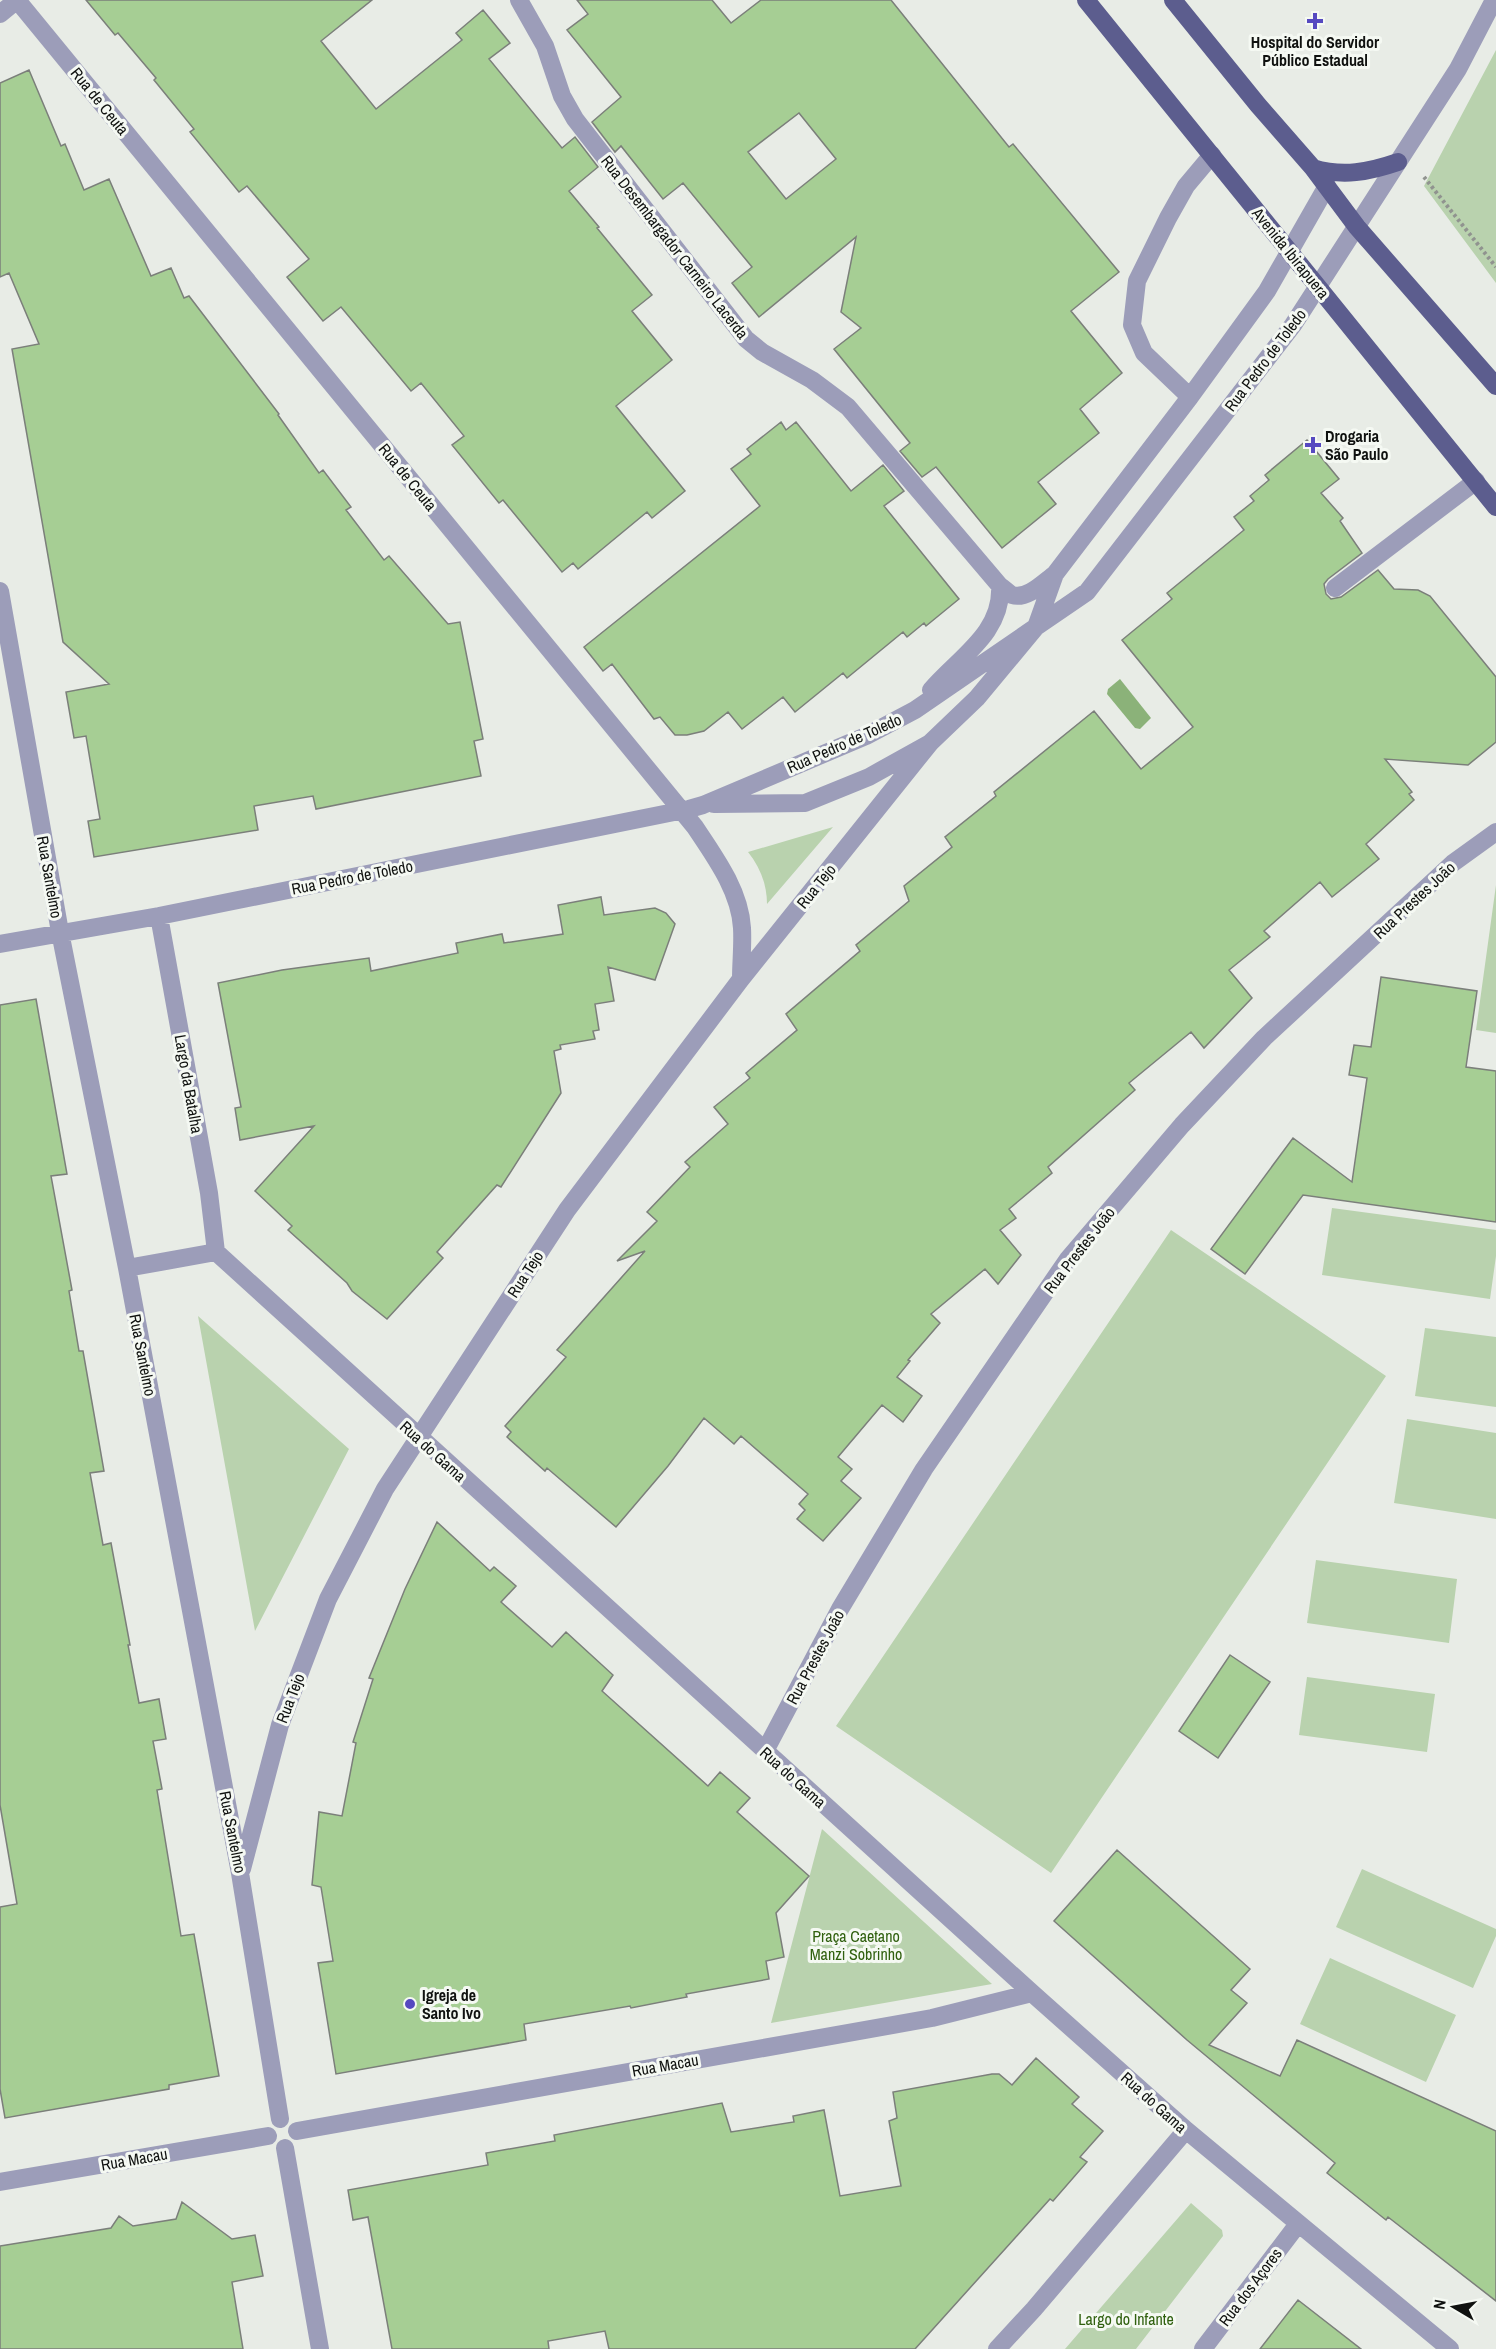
<svg xmlns="http://www.w3.org/2000/svg" width="1496" height="2349" viewBox="0 0 1496 2349" font-family="'Archivo Narrow',sans-serif">
<rect width="100%" height="100%" fill="#e8ece6"/>
<path fill="#b9d2ae" d="M1496,50V283L1424,186Z
M833,827L767,904C767,884 760,867 748,852Z
M1496,885V1033L1476,1030Z
M1332,1208L1496,1230V1256L1490,1299L1322,1275Z
M1171,1230L1386,1376L1051,1873L836,1726Z
M198,1316L349,1449L255,1631Z
M1425,1328L1496,1337V1407L1415,1396Z
M1407,1419L1496,1433V1519L1394,1503Z
M1316,1560L1457,1579L1449,1643L1307,1623Z
M1307,1677L1435,1694L1427,1752L1299,1735Z
M822,1829L992,1984L771,2023Z
M1362,1869L1496,1929V1936L1473,1988L1336,1927Z
M1330,1958L1456,2015L1426,2082L1300,2024Z
M1191,2203L1222,2230L1223,2236L1136,2349H1065Z"/>
<path fill="#8bb279" d="M1120,679L1151,718L1140,729L1135,728L1107,694L1108,689Z"/>
<path fill="#a6ce94" stroke="#7b7f7a" stroke-width="1.5" fill-rule="evenodd" d="M86,0H372L321,41L376,109L462,40L456,33L483,10L510,43L489,59L562,148L575,137L598,167L569,191L599,227L597,228L652,295L632,311L672,360L616,406L685,491L652,518L647,512L578,569L573,563L562,572L503,500L499,503L452,445L464,436L421,383L411,391L341,307L323,321L287,277L309,259L247,186L239,192L190,132L194,129L154,80L156,78L118,33L115,35Z
M577,0H712L731,23L761,0H891L1009,147L1013,144L1119,272L1071,311L1122,373L1080,409L1099,433L1038,482L1056,504L1002,548L936,467L922,477L900,451L910,443L834,349L861,328L841,312L856,237L759,317L732,283L752,267L683,183L663,199L621,146L615,152L592,122L621,97L567,30L588,14ZM799,113L836,159L786,199L748,152Z
M29,70L61,146L65,144L84,190L109,179L151,276L171,268L184,298L189,296L279,414L278,415L319,473L323,470L351,507L346,510L384,560L389,556L448,624L460,622L483,739L474,741L481,776L316,809L313,796L254,806L258,830L94,857L88,821L100,819L86,736L74,738L66,692L109,684L63,642L12,349L39,344L9,273L0,277V83Z
M781,422L786,430L796,422L851,491L883,465L904,491L884,506L959,599L926,626L924,623L907,637L903,632L847,678L843,673L795,712L783,697L742,729L728,712L704,731L687,735H675L660,717L654,719L612,664L603,671L584,647L760,506L731,469L751,454L747,449Z
M1307,440L1339,479L1321,493L1343,518L1340,521L1362,553L1328,579L1324,584L1326,594L1331,599L1341,597L1378,570L1394,589L1418,590L1430,596L1496,677V742L1468,765L1385,759L1412,792L1409,794L1414,800L1366,844L1379,859L1332,897L1320,882L1264,931L1270,937L1229,970L1252,998L1204,1048L1191,1032L1129,1083L1135,1090L1048,1167L1052,1173L1009,1209L1016,1218L1000,1230L1021,1255L998,1284L985,1269L931,1314L940,1323L908,1360L910,1361L897,1377L922,1396L903,1422L882,1405L838,1457L852,1469L841,1481L861,1498L823,1541L797,1519L805,1510L799,1504L808,1494L741,1436L734,1444L704,1418L668,1466L616,1527L547,1468L545,1471L507,1437L511,1432L505,1426L566,1357L557,1350L645,1251L617,1261L657,1221L647,1212L690,1167L685,1162L728,1124L714,1107L750,1078L746,1073L797,1030L786,1014L860,951L856,945L909,901L904,886L952,847L945,837L996,796L994,792L1094,711L1141,769L1193,727L1122,640L1172,599L1167,593L1244,530L1234,517L1254,501L1250,496L1269,480L1265,475Z
M601,897L604,915L655,908L666,913L675,924L655,980L608,967L614,1001L595,1004L599,1030L593,1031L595,1039L560,1045L561,1049L554,1051L561,1093L501,1187L497,1185L437,1252L443,1258L387,1319L352,1291L347,1283L288,1230L292,1226L255,1191L314,1126L240,1140L235,1108L241,1107L218,983L282,970L369,958L371,971L458,953L456,943L502,934L504,943L563,934L558,905Z
M1381,977L1477,991L1466,1067L1496,1071V1222L1303,1195L1245,1274L1211,1249L1293,1138L1352,1182L1367,1078L1349,1075L1354,1045L1371,1047Z
M36,999L67,1174L51,1176L72,1290L69,1291L79,1351H83L104,1471L90,1473L103,1545L111,1543L130,1645H128L139,1703L159,1699L166,1739L153,1741L162,1789L157,1790L181,1936L194,1934L219,2076L169,2085V2089L5,2118L0,2089V1907L17,1904L0,1805V1005Z
M437,1522L490,1571L494,1567L516,1586L501,1602L552,1647L566,1632L613,1675L602,1691L708,1786L720,1772L750,1798L737,1812L809,1876L776,1913L784,1957L766,1961L769,1979L686,1994L687,1997L631,2008L630,2006L524,2024L526,2040L336,2074L318,1963L333,1961L321,1887L312,1885L319,1812L342,1816L356,1743L353,1742L373,1679L369,1678L405,1589Z
M1230,1655L1270,1682L1218,1758L1179,1731Z
M1117,1850L1250,1969L1231,1990L1247,2003L1209,2045L1280,2076L1297,2040L1496,2131V2301L1388,2217L1386,2220L1327,2173L1335,2163L1187,2040L1054,1921Z
M1036,2058L1079,2097L1072,2104L1103,2131L1080,2157L1087,2162L1053,2201L1050,2199L915,2349H609L605,2331L548,2341L549,2349H392L368,2217L353,2220L348,2190L488,2165L486,2153L555,2141L554,2135L722,2103L731,2132L794,2122L793,2116L824,2110L840,2196L901,2186L889,2121L897,2118L893,2092L992,2074H999L1012,2085Z
M182,2202L232,2239L255,2235L263,2276L232,2282L243,2349H0V2246L111,2228L119,2216L133,2226L176,2219Z
M1298,2300L1361,2349H1260Z"/>
<g fill="none" stroke-linecap="round" stroke-linejoin="round">
<path stroke="#90938f" stroke-width="4" stroke-dasharray="3 3" stroke-linecap="butt" d="M1424,177L1496,267"/>
<path stroke="#9c9db9" stroke-width="18" d="M17,0L695,827C715,857 740,891 742,928C743,945 741,962 741,979
M519,0L545,46L562,96L575,119L746,339L762,352L812,380L848,407L1000,586C1004,588 1008,593 1012,595C1027,600 1044,582 1055,574
M0,14L17,0
M1190,397L1144,353L1132,325L1137,281L1168,218L1186,186L1212,155
M1335,588L1476,481
M0,591L60,932L127,1268L240,1873L280,2119
M931,690C958,658 1003,633 1000,586
M714,804L805,803L869,777L930,743L977,698L1036,627L1055,574L1190,397L1267,291L1327,186
M159,916L209,1193L216,1252
M0,944L159,916L689,809L703,805L866,736L915,710L1087,592L1293,325L1458,69L1494,0
M216,1252L1032,1993L1186,2130L1450,2349
M127,1268L216,1252
M765,1751L840,1609L924,1469L1068,1259L1182,1125L1264,1038L1453,863L1496,832
M242,1869L280,1725L328,1599L385,1489L567,1210L741,979L930,743
M297,2131L932,2018L1032,1993
M285,2148L320,2349
M0,2182L268,2136
M997,2349L1034,2309L1186,2130
M1203,2349L1298,2224"/>
<path stroke="#5c5d8e" stroke-width="18" d="M1086,0L1496,507
M1173,0L1258,105L1313,168L1357,227L1496,386
M1313,168C1343,177 1369,172 1398,162"/>
</g>
<g fill="#5649c0" stroke="#f5f9f3" stroke-width="2">
<path d="M1312 12h6v6h6v6h-6v6h-6v-6h-6v-6h6z"/>
<path d="M1310 436h6v6h6v6h-6v6h-6v-6h-6v-6h6z"/>
<circle cx="410" cy="2004" r="6"/>
</g>
<g text-anchor="middle" stroke-width="6" stroke-linejoin="round" paint-order="stroke">
<g font-size="16" font-weight="bold" fill="#101210" stroke="#f5f9f3" text-anchor="start">
<text x="1315" y="48" text-anchor="middle">Hospital do Servidor<tspan x="1315" dy="18">Público Estadual</tspan></text>
<text x="1325" y="442">Drogaria<tspan x="1325" dy="18">São Paulo</tspan></text>
<text x="422" y="2001">Igreja de<tspan x="422" dy="18">Santo Ivo</tspan></text>
</g>
<g font-size="16" fill="#101210" stroke="#f5f9f3">
<text transform="translate(100 101) rotate(51)" y="6">Rua de Ceuta</text>
<text transform="translate(675 247) rotate(52)" y="6">Rua Desembargador Carneiro Lacerda</text>
<text transform="translate(1291 253) rotate(51)" y="6">Avenida Ibirapuera</text>
<text transform="translate(1265 360) rotate(-53)" y="6">Rua Pedro de Toledo</text>
<text transform="translate(408 477) rotate(51)" y="6">Rua de Ceuta</text>
<text transform="translate(844 743) rotate(-24)" y="6">Rua Pedro de Toledo</text>
<text transform="translate(50 877) rotate(80)" y="6">Rua Santelmo</text>
<text transform="translate(352 877) rotate(-11)" y="6">Rua Pedro de Toledo</text>
<text transform="translate(816 886) rotate(-51)" y="6">Rua Tejo</text>
<text transform="translate(1414 900) rotate(-43)" y="6">Rua Prestes João</text>
<text transform="translate(189 1084) rotate(80)" y="6">Largo da Batalha</text>
<text transform="translate(1079 1250) rotate(-52)" y="6">Rua Prestes João</text>
<text transform="translate(525 1274) rotate(-57)" y="6">Rua Tejo</text>
<text transform="translate(143 1355) rotate(79)" y="6">Rua Santelmo</text>
<text transform="translate(433 1451) rotate(42)" y="6">Rua do Gama</text>
<text transform="translate(815 1657) rotate(-62)" y="6">Rua Prestes João</text>
<text transform="translate(290 1698) rotate(-69)" y="6">Rua Tejo</text>
<text transform="translate(793 1777) rotate(42)" y="6">Rua do Gama</text>
<text transform="translate(233 1832) rotate(79)" y="6">Rua Santelmo</text>
<text transform="translate(665 2065) rotate(-10)" y="6">Rua Macau</text>
<text transform="translate(1154 2102) rotate(42)" y="6">Rua do Gama</text>
<text transform="translate(134 2159) rotate(-10)" y="6">Rua Macau</text>
<text transform="translate(1250 2287) rotate(-53)" y="6">Rua dos Açores</text>
</g>
<g font-size="16" fill="#30600f" stroke="#f5f9f3">
<text x="856" y="1942">Praça Caetano<tspan x="856" dy="18">Manzi Sobrinho</tspan></text>
<text x="1126" y="2325">Largo do Infante</text>
</g>
</g>
<g transform="translate(1454 2307) rotate(280)" stroke="#f5f9f3" stroke-width="4.5" paint-order="stroke">
<path d="M0-4.5L10 22L0 15L-10 22Z" fill="#101210"/>
<text y="-9" font-size="16" font-weight="bold" text-anchor="middle" fill="#101210">N</text>
</g>
</svg>
